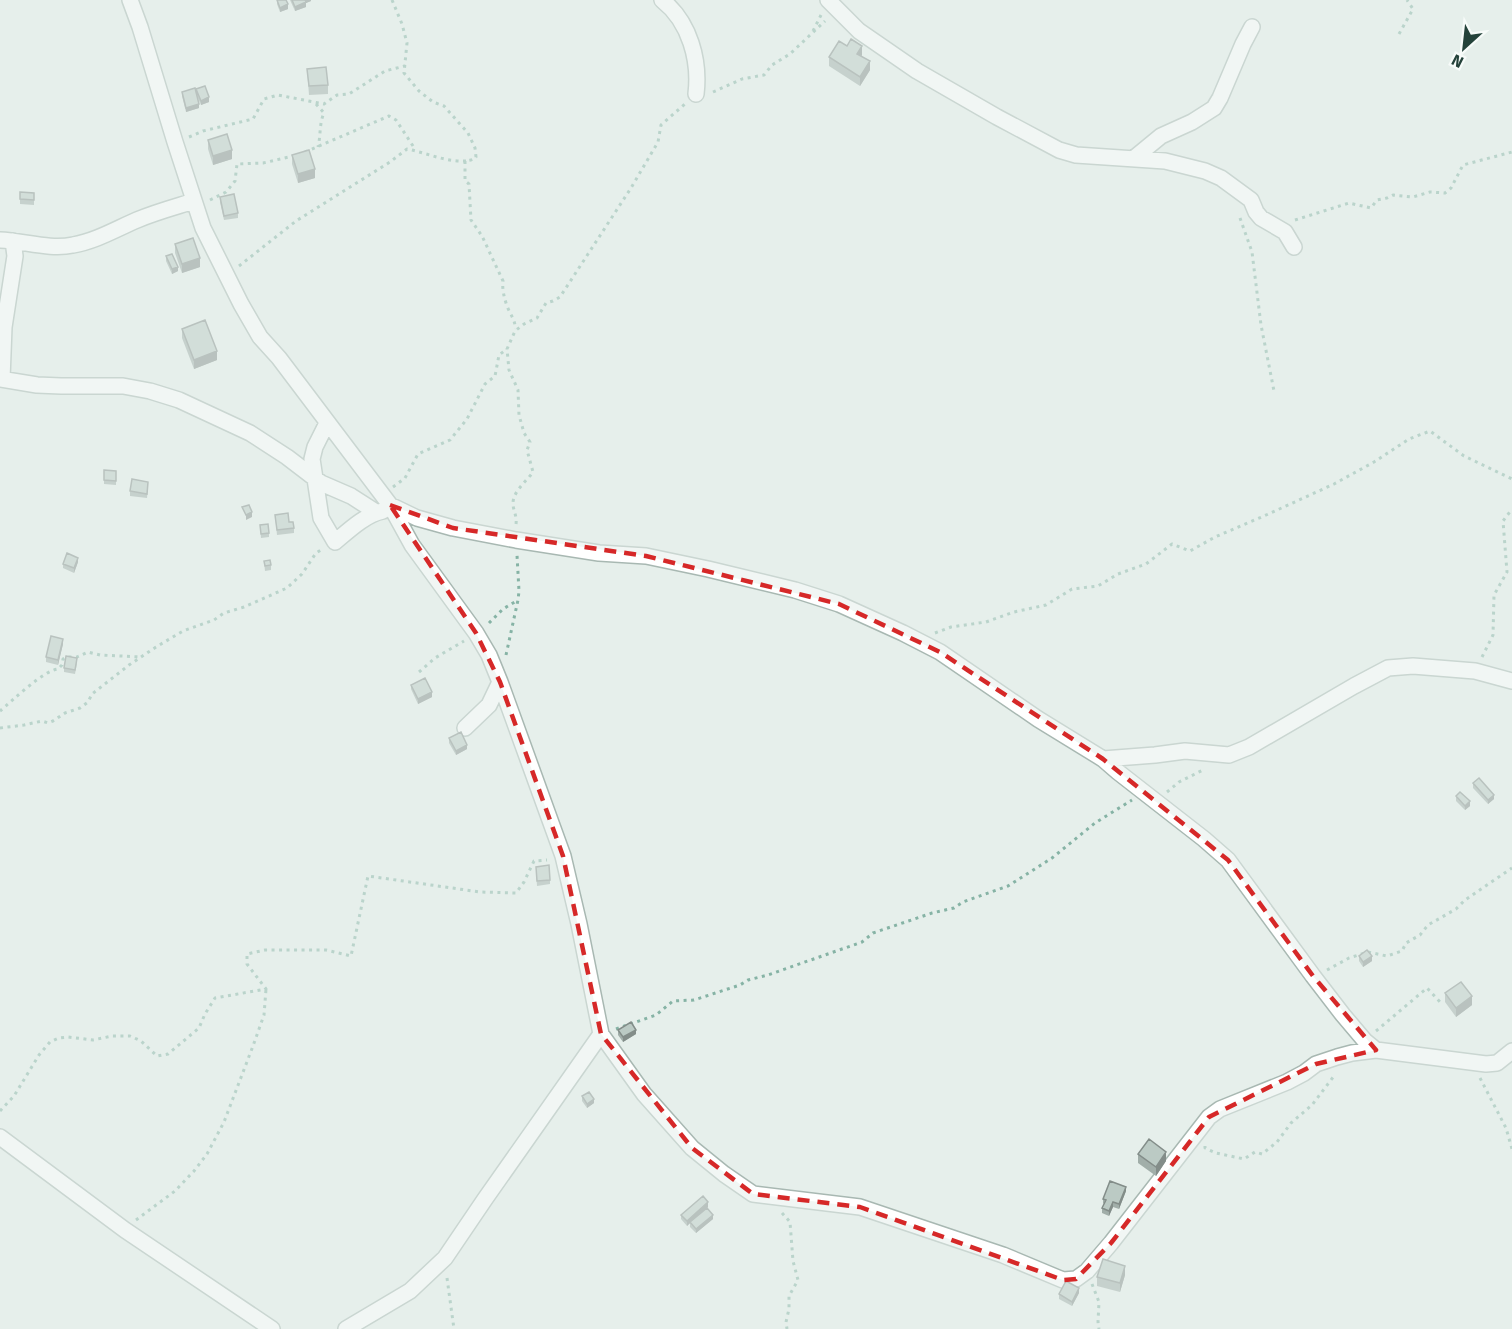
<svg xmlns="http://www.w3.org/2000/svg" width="1512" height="1329" viewBox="0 0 1512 1329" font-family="'Fira Sans',sans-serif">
<rect width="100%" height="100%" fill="#e6efeb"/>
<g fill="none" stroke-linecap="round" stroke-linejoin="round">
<g stroke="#a8b8b2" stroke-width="18">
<path id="street" d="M130,0L140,27L175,142L203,228L241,304L260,337L279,358L390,505L417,518L453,528L516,540L599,553L646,556L708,569L795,590L839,604L903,633L940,652L1038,719L1103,759L1118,772L1204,839L1228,860L1313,976L1343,1015L1365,1041L1376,1050
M662,0C690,22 700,61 696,94
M828,0L859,31L917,71L997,117L1059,150L1076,155L1165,161L1205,171L1221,178L1251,200L1256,212L1261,218L1285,232L1294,247
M1133,159L1161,136L1192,122L1214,108L1220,98L1243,44L1252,27
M0,240C24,241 50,250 73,245C96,241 116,229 137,220C156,212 175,207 194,201
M0,379L37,385L61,386H123L150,391L179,400L250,433L287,457L321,483L351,496L376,512
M2,379L4,327L15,256L13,241
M327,423L315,447L312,459L321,518L335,542C348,531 366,514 383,511
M390,505L412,545L476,633L489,655L500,682L563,856L579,924L601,1034L644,1094L692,1148L724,1174L753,1194L860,1207L1003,1255L1063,1280L1076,1279L1087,1271L1111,1243L1209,1117L1220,1109L1287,1082L1304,1073L1316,1064L1337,1057L1352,1053L1376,1050L1486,1064L1497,1063L1512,1051
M465,728L489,705L500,682
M1103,759L1155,755L1185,751L1229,755L1249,747L1354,686L1388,668L1413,666L1475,671L1512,681
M0,1137L125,1230L272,1329
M346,1329L410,1291L445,1258L485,1199L601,1034"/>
</g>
<path stroke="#86b3a5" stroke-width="3" stroke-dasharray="3 4.5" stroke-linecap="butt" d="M392,0L402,24L407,43L404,73L419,91L433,102L444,106L468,133L475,148L476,157L471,160L465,161V181L469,184L471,220L482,236L503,281C502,289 504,297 507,306C510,314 516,321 515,329
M813,31L821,15
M1399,34L1413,9L1407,0
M713,92L742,79L764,75L772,65L790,54L825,21
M316,104L324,113C319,124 321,135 318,147
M189,137L203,131L253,119L264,99L278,95L324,104L337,95L349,94L385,71L405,66
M305,152L389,116L396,120L415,149
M210,200L226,192L235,181L237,164L263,163L293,156
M1240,218L1252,252L1261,325L1274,391
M1295,220L1349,203L1371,208L1377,200L1387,198L1393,195L1413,197L1430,192L1445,193L1451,188L1463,165L1512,152
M239,266L296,221L390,162L407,149C427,153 445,162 466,161
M393,487L405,478L418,454L450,440L467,419L485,384L495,376L499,355L507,349
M516,524C517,517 514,512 513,505C512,492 526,482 533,472L527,450L530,442L524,433L519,415L518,390L509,370L507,349L515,331L524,324L537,318L546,303L553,301L560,297L631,188L658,142L661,125L686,103
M489,623L503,609L518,600
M935,633L951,627L986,622L1014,612L1046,605L1072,589L1098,586L1118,574L1146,564L1172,544L1190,551L1215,537L1264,516L1334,484L1374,462L1409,439L1430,431L1464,456L1512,479
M506,655L518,600L519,591L517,555
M1482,657L1493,635L1494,595L1507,572L1503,521L1512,509
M419,672L435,658L464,641
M0,711C12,701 44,670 58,669L62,665L63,659L66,657H77L88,652L100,655L140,657
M0,728L24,725L42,721L48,723L53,721L65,713L80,708L88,702L92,694L129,665L156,647L183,631L214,620L224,613L244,607L287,588L302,574L316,553L321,550
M1167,792L1179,782L1205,769
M1327,970L1349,958L1368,952L1387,956L1402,951L1406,943L1420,935L1428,925L1456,909L1465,900L1512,868
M616,1029L656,1015L673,1001L694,1000L740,985L748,980L768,975L862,942L873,933L932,913L954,908L963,902L1008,886L1052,858L1095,823L1132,800
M1376,1031L1427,988L1440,1002
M1480,1078L1506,1128L1512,1149
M0,1111L14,1096L39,1055L50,1042L59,1038L68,1037L93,1040L112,1036H130L141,1041L157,1056L168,1054L199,1028L205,1014L215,998L266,989L247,964V954L265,950H326L351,956L368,876L480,892L516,893L524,882L534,861L547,860
M1205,1146V1148L1216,1153L1244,1159L1255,1152L1262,1154L1277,1142L1291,1123L1312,1105L1334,1076
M782,1213L790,1222L793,1261L798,1280L789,1296V1309L786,1322L787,1329
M136,1220L175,1191L194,1171L207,1154L224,1122L253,1046L264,1015L266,989
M447,1278L454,1329
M1092,1284L1099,1302L1098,1322L1099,1329"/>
<use href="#street" stroke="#fff" stroke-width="15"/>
</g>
<path fill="#a1aea9" d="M277,0L288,9L280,12L277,4Z
M290,0H311V1L306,3V7L295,11Z
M862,55L861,56L870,70L860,86L829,66V57Z
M307,69L328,85V94L309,95Z
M196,89L209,102L201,105L196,94Z
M182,92L199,108L186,112L182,96Z
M208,140L232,159L213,165L208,149Z
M292,155L315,178L298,183L292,164Z
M20,192L34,193V205L20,204Z
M220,197L238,213V218L224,220L220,202Z
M175,244L200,267L182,273L175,253Z
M166,256L178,271L172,274L166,261Z
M182,329L217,360L194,369L182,338Z
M104,470L116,471V485L104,484Z
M148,486L147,498L130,496V491Z
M275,515L289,522L294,528V533L277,535Z
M260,525L269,533V537L261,538Z
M264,561L271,565V570L265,571Z
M78,562L74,573L63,568V564Z
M63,644L58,665L46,662V657Z
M77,663L75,674L64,672V668Z
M411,685L432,697L418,704L411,689Z
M449,738L467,749L456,755L449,743Z
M1473,783L1494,799L1488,804L1473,788Z
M1456,796L1470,806L1465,810L1456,801Z
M536,871L550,880V884L537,886Z
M1359,956L1372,961L1363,967L1359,961Z
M1445,993L1472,1005L1456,1017L1445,1002Z
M618,1030L636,1034L623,1042L618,1035Z
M582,1096L594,1103L587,1108L582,1101Z
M1138,1154L1166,1161L1156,1176L1138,1163Z
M1126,1191L1119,1209L1113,1207L1109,1216L1102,1213V1208L1104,1204L1103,1203V1199Z
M708,1207L695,1219H713L696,1233L690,1227V1222L687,1226L681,1219V1215Z
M1125,1275L1120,1292L1097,1286V1277Z
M1079,1293L1072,1306L1059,1299V1294Z"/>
<path fill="#838d89" d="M305,0H311V1L306,3V7L295,11V7Z
M288,4V9L280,12V8Z
M862,46V55L857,63V54Z
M870,61V70L860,86V77Z
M209,97V102L201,105V101Z
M199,104V108L186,112V108Z
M232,150V159L213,165V156Z
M315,169V178L298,183V174Z
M200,258V267L182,273V264Z
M178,267V271L172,274V269Z
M217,351V360L194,369V360Z
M252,512V517L246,520V515Z
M78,558V562L74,573V568Z
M63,639V644L58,665V660Z
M432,692V697L418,704V699Z
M467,745V749L456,755V751Z
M1494,795V799L1488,804V800Z
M1470,801V806L1465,810V806Z
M1372,956V961L1363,967V962Z
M1472,996V1005L1456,1017V1008Z
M636,1030V1034L623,1042V1037Z
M594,1099V1103L587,1108V1104Z
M1166,1152V1161L1156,1176V1167Z
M1126,1187V1191L1119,1209V1204Z
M708,1202V1207L687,1226V1221Z
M1113,1202V1207L1109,1216V1211Z
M713,1215V1219L696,1233V1229Z
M1125,1266V1275L1120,1292V1283Z
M1079,1288V1293L1072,1306V1302Z"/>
<path fill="#bbcac4" stroke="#838d89" stroke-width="1.5" d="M277,0H286L288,4L280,8Z
M292,0H305L306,2L295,7Z
M851,39L862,46L857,54L870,61L860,77L829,57L839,41L847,46Z
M326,67L328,85L309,86L307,69Z
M205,86L209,97L201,101L196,89Z
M195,88L199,104L186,108L182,92Z
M227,134L232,150L213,156L208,140Z
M309,150L315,169L298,174L292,155Z
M20,192L34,193V200L20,199Z
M234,194L238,213L224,216L220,197Z
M193,238L200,258L182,264L175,244Z
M172,254L178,267L172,269L166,256Z
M205,320L217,351L194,360L182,329Z
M104,470L116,471V481L104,480Z
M132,479L148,482L147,494L130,491Z
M249,505L252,512L246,515L242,507Z
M288,513L289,522H293L294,528L277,530L275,515Z
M268,524L269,533L261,534L260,525Z
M67,553L78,558L74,568L63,564Z
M270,560L271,565L265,566L264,561Z
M51,636L63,639L58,660L46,657Z
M66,656L77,658L75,670L64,668Z
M425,678L432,692L418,699L411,685Z
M461,732L467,745L456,751L449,738Z
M1479,778L1494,795L1488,800L1473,783Z
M1460,792L1470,801L1465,806L1456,796Z
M549,865L550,880L537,881L536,867Z
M1367,950L1372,956L1363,962L1359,956Z
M1461,982L1472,996L1456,1008L1445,993Z
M631,1022L636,1030L623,1037L618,1030Z
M589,1092L594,1099L587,1104L582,1096Z
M1149,1139L1166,1152L1156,1167L1138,1154Z
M1110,1181L1126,1187L1119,1204L1113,1202L1109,1211L1102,1208L1106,1200L1103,1199Z
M703,1196L708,1202L687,1221L681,1215Z
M707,1208L713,1215L696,1229L690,1222Z
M1103,1259L1125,1266L1120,1283L1097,1277Z
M1066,1281L1079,1288L1072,1302L1059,1294Z"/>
<path d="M0 0H1512V1329H0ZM390,505L453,528L646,556L839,604L940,652L1103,759L1228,860L1313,976L1376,1050L1316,1064L1209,1117L1111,1243L1076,1279L1063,1280L860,1207L753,1194L692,1148L601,1034L563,856L500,682L476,633Z" fill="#e6efeb" fill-opacity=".55" fill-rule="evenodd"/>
<path fill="none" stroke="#d62828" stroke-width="4.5" stroke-dasharray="12 8" stroke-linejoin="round" d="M390,505L453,528L646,556L839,604L940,652L1103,759L1228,860L1313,976L1376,1050L1316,1064L1209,1117L1111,1243L1076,1279L1063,1280L860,1207L753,1194L692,1148L601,1034L563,856L500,682L476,633Z"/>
<g transform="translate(1464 48) rotate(207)" stroke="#f7fbf9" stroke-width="4.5" paint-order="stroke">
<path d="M0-4.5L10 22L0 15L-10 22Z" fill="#24423a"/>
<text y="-9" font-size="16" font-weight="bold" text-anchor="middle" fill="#24423a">N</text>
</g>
</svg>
